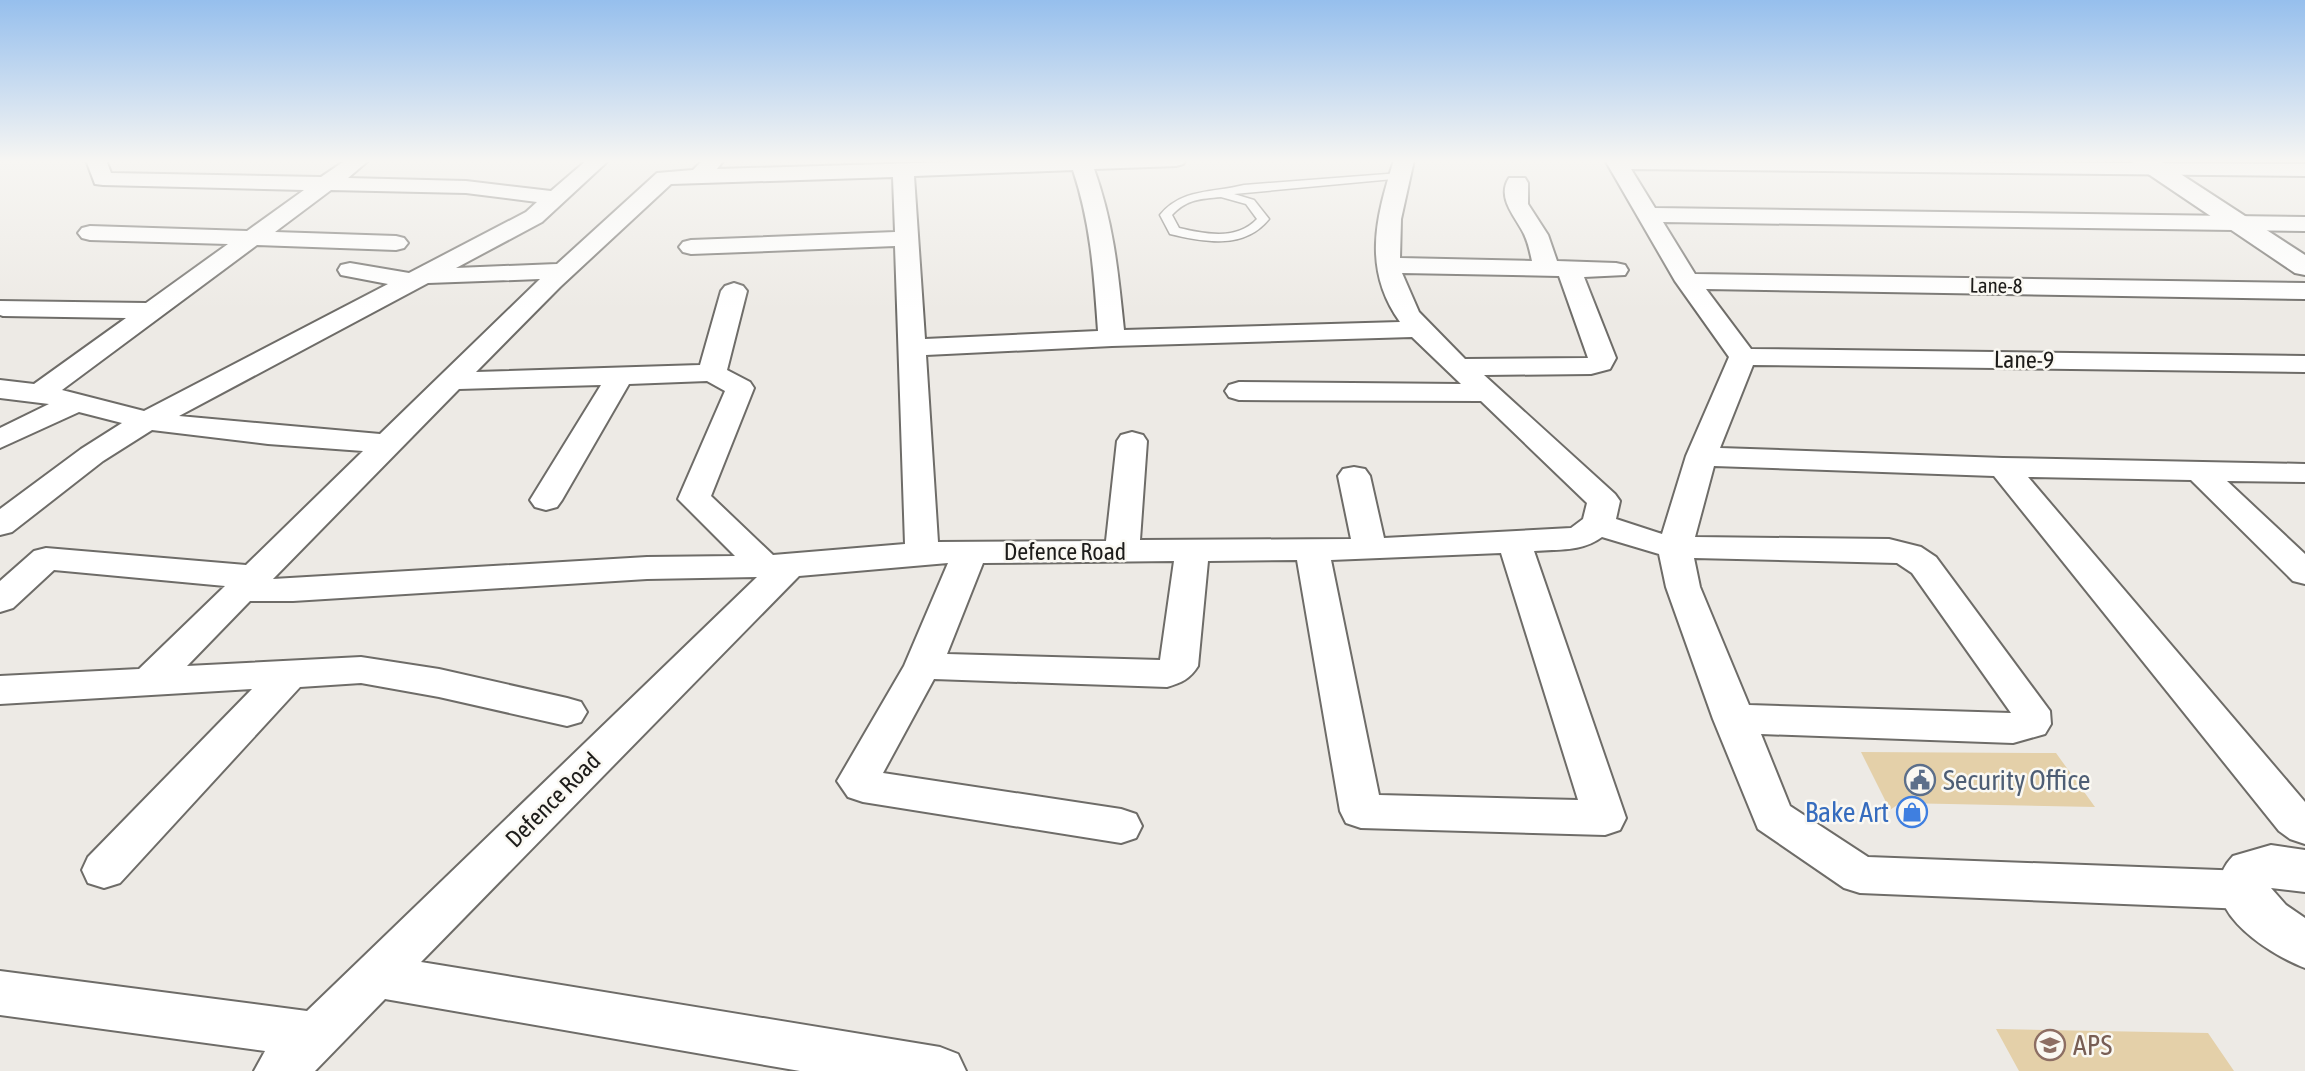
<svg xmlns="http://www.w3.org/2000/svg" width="2305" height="1071" viewBox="0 0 2305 1071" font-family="'Asap Condensed',sans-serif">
<rect width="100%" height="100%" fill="#edeae5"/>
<path fill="#e4d0a9" d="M1861,752L2056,753L2095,807L1900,803L1890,810Z
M1996,1029L2208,1033L2234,1071H2019Z"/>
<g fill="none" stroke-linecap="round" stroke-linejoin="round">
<g stroke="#6e6c68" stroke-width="3">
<path id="service" d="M1400,173L1404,174V178L1234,194L1254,200L1269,219C1244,250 1204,242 1170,234L1160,215C1182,188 1213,193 1244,185ZM1221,197L1246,204L1257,219C1236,241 1205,234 1179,228L1172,215C1187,199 1200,199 1221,197Z"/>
</g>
<g stroke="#6e6c68" stroke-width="4">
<path id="minor" d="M86,160H106L111,173L321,177L346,160H369L348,178L466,181L551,191L587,160H609L542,222L456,268L557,264L657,173L693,170L703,160H724L717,169L1017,160H1186L1183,164L1176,166L1094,169C1114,225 1118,272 1124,330L1400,322C1362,269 1376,217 1394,160H1414L1401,219L1400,258L1532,261C1530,252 1528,242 1524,234C1516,217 1496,198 1509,178H1525L1528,183V204L1548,235L1557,261L1616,263L1625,265L1628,270L1625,275L1584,277L1616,358L1610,369L1591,374L1484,375L1615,494L1620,501L1616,519L1662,534L1686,456L1729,357L1675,281L1605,160L2305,164V176L1631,169L1655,208L2305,217V231L1663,222L1695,274L2305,283V299L1706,289L1751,349L2305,356V372L1753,365L1720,448L2003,458L2305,464V482L2227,481L2305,554V584L2293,581L2191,480L2028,477L2305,802V844L2290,839L2279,831L1994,476L1714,466L1695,537L1889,539L1921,547L1936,557L2050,711L2051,724L2045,734L2013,743L1761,734L1790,806L1868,857L2246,871L2262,877L2269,890L2262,903L2246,909L1860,893L1844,888L1758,829L1713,719L1666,587L1659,554L1602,537C1582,552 1558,549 1534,551L1626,818L1620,830L1605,835L1361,828L1346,823L1340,811L1297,560L1208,561L1198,666C1190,679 1181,683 1167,687L934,679L883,773L1121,809L1136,814L1142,826L1136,838L1121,843L863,802L848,797L837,781L904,666L948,563L799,576L421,962L940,1047L958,1054L966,1071H800L385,999L315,1071H254L265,1051L0,1015V971L307,1011L757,577L647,579L293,601H250L187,666L361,657L439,669L567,698L581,702L587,712L581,722L567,726L439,697L361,683L300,687L120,883L104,888L88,883L82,870L88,857L252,689L0,704V676L139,669L225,586L54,570L13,608L0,612V581L34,551L46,548L246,565L363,451L268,444L152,430L103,461L12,532L0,535V509L81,449L122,423L79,412L0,448V428L49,404L0,398V380L34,384L126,318L3,316L0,315V301L146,303L228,244L90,240L82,238L78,233L82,228L90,226L247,231L304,190L103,185L95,184ZM1073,170C1091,224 1094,274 1098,331L925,339L914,176ZM893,177L895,232L691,240L683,242L679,247L683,252L691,254L895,246L905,544L773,555L711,496L754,388L750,382L727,370L747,291L743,286L734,283L725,286L721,291L700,365L476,372L560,287L671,184ZM331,190L466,193L537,202L526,212L409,273L350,263L341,265L338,270L341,275L388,284L144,411L62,390L257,245L396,250L404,248L408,243L404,238L396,236L275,232ZM1402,273L1559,276L1588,358L1465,359L1419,312ZM540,279L380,434L179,416L428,283ZM1412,337L1461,384L1239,382L1229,385L1225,391L1229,397L1239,400L1481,401L1587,503L1583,519L1571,528L1384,538L1370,476L1365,469L1354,467L1343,469L1338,476L1351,539L1140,540L1147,441L1143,435L1132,432L1121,435L1117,441L1106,541L938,542L926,355L1112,346ZM707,381L725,391L678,499L735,556L647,557L273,579L459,389L601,385L530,500L535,507L546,510L557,507L562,500L629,384ZM1501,553L1578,800L1379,795L1331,560ZM1694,558L1897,563L1912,573L2011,713L1749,705L1700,587ZM1174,561L1160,660L947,654L983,563Z"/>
</g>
<g stroke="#6e6c68" stroke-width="4">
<path id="tertiary" d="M2131,160H2159L2305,255V275L2295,273L2135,165Z
M2271,845L2305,850V892L2271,888L2286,905L2305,918V968C2266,953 2188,903 2233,856Z"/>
</g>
<use href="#service" fill="#fff" fill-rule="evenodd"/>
<use href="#minor" fill="#fff" fill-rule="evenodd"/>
<use href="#tertiary" fill="#fff" fill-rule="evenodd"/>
</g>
<linearGradient id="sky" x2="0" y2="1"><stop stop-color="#96bfed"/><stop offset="0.52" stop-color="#f7f6f3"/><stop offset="1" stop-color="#f7f6f3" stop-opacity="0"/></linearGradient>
<rect width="2305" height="310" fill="url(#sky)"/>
<defs>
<g id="civic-ring" transform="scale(1.575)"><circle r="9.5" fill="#faf8f2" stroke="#5c6f8a" stroke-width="1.5"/><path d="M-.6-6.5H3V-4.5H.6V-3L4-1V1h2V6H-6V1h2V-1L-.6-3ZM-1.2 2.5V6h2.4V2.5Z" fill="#5c6f8a"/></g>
<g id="shop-ring" transform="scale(1.575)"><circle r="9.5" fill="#faf8f2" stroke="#3f7fe0" stroke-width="1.5"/><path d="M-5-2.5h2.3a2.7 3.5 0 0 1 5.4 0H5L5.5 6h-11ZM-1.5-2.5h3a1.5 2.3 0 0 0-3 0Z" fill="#3f7fe0"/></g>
<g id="school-ring" transform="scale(1.575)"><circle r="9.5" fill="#faf8f2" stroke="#8d6e63" stroke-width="1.5"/><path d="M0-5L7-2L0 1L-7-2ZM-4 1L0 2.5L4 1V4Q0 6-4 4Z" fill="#8d6e63"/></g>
</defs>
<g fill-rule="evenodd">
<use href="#civic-ring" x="1920" y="780"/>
<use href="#shop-ring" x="1912" y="812"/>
<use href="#school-ring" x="2050" y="1045"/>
</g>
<g text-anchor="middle" stroke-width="5" stroke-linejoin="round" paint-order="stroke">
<g font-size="21" fill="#1d1c1a" stroke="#faf8f2">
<text transform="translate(1996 286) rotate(1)" y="7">Lane-8</text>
</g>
<g font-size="24" fill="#1d1c1a" stroke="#faf8f2">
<text transform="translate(2024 360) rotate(1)" y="8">Lane-9</text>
<text x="1065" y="560">Defence Road</text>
<text transform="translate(553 800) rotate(-45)" y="8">Defence Road</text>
</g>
<g font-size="28" fill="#4e5e75" stroke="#faf8f2" text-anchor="start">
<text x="1943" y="790">Security Office</text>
</g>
<g font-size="28" fill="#366cbe" stroke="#faf8f2" text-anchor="end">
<text x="1889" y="822">Bake Art</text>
</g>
<g font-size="28" fill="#785e54" stroke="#faf8f2" text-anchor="start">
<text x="2073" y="1055">APS</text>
</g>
</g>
</svg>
